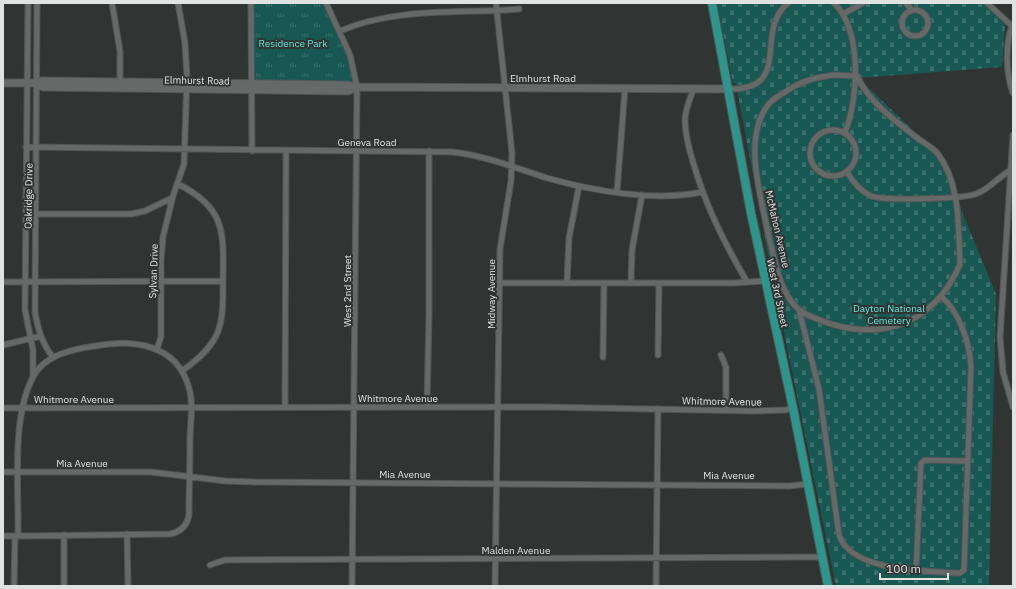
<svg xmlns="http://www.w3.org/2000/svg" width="1016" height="589" viewBox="0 0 1016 589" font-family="'IBM Plex Sans',sans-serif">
<defs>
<pattern id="cemetery-stones" width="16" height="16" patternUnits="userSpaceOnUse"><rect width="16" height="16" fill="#185852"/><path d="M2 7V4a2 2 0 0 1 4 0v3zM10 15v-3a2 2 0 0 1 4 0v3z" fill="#39706b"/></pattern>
<pattern id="park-tufts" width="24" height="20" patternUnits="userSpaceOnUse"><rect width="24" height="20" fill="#185852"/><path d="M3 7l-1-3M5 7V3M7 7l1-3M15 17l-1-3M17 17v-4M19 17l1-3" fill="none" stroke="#39706b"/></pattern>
</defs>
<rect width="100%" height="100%" fill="#303534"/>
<path fill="url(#cemetery-stones)" d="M717,3H984L1005,25L1002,67L858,78L938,154L996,294L989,586H836L768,254L738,95L735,83H733Z"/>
<path fill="url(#park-tufts)" d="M251,3H326L350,55L357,87L251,83Z"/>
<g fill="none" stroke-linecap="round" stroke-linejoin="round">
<g stroke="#505453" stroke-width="7">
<path id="street" d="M28,3L25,310L33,350V376
M37,3L35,312C38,329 42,344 53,357
M112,3L120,51V85
M251,3L252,151
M326,3L350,55L357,87L352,586
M834,3C862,30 859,98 845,132
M906,3L912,10
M987,3L1013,27
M902 23a13 13 0 1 1 26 0a13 13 0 1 1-26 0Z
M843,14L863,3
M1012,26C1005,44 1006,75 1013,93
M340,31C396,7 459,14 519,9
M833,75L857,76C868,101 895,121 916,137C923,143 933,147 938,154C961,185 958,228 960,264C936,320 888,341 831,324C820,320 805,316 796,307C778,289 773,252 767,228C760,192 743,137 768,105C772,99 779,96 785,92C799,82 816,77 833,75Z
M694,88C690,99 685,109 685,120C685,134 689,149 693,162C706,207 724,242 747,282
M729,89C794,90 753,32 788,3
M810 153a23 23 0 1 1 46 0a23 23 0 1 1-46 0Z
M1013,135L1000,337L1003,372L1013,407
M26,147L453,152C486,156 516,168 547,178C593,191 655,202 702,192
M847,172C853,182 860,191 871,196C885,201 961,199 976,194C990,189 999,176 1011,170
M178,184C224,207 224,230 223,277C223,325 224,341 182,371
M617,192L625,88
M26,214H131L145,211L172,198
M3,282L223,281
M501,283H733L765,281
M567,283L569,238L579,186
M631,283L632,250L642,195
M799,310L819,389L839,535C851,572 927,571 960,573L964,570L971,366C969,341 960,313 941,296
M3,345L41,336
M157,349L161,337V259L163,237L173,196L184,164L187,77L185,43L178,3
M658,355L659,283
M721,355L726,367V410
M603,357L604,283
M285,407L286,151
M427,407L429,314V151
M3,408L545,407L752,411L786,410L793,408
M3,472H151L225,481L257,482L789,486L808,484
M127,534L128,586
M3,536H26L170,534C180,532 187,526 189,515C189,490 190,465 190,440C190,423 194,404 189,388C177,344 134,339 95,346C73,349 44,355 33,377C11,418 19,489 18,536
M210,565L225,560L823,557
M916,571L921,463L925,460L967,461
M14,586L15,536
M64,586V535
M495,586L500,249L511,181L512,153L496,3
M656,586L658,409"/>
</g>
<g stroke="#505453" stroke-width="9">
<path id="secondary" d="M3,83H37L42,81L347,85L357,87L729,89
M37,83L43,87L348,91L357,87"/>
</g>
<g stroke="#505453" stroke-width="10">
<path id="primary" d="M712,3L751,213L793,408L828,586"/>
</g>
<use href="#street" stroke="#656a69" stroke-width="5"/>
<use href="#secondary" stroke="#656a69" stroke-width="7"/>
<use href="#primary" stroke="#2c958c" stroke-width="8"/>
</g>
<g text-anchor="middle" stroke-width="4" stroke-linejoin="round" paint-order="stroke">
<g font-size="10" fill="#60eadb" stroke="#303534">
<text x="293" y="47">Residence Park</text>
<text x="889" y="312">Dayton National<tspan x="889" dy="12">Cemetery</tspan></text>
</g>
<g font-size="10" fill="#e0e3e2" stroke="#303534">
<text x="543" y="82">Elmhurst Road</text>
<text transform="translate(197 80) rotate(1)" y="4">Elmhurst Road</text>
<text x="367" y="146">Geneva Road</text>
<text transform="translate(28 196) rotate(-89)" y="4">Oakridge Drive</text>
<text transform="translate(778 229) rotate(77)" y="4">McMahon Avenue</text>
<text transform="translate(153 271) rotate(-88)" y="4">Sylvan Drive</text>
<text transform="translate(347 291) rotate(-90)" y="4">West 2nd Street</text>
<text transform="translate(778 293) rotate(78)" y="4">West 3rd Street</text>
<text transform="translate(491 294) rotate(-90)" y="4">Midway Avenue</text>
<text x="398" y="402">Whitmore Avenue</text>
<text x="74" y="403">Whitmore Avenue</text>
<text transform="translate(722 401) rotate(1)" y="4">Whitmore Avenue</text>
<text x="82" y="467">Mia Avenue</text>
<text x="405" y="478">Mia Avenue</text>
<text x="729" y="479">Mia Avenue</text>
<text x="516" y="554">Malden Avenue</text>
</g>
</g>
<rect width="1016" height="589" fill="none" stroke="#e0e3e2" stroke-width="8"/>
<path d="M880 573v6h68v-6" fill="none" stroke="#e0e3e2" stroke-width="2"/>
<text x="886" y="573" font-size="12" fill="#e0e3e2" stroke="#303534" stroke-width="3" paint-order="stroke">100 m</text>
</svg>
